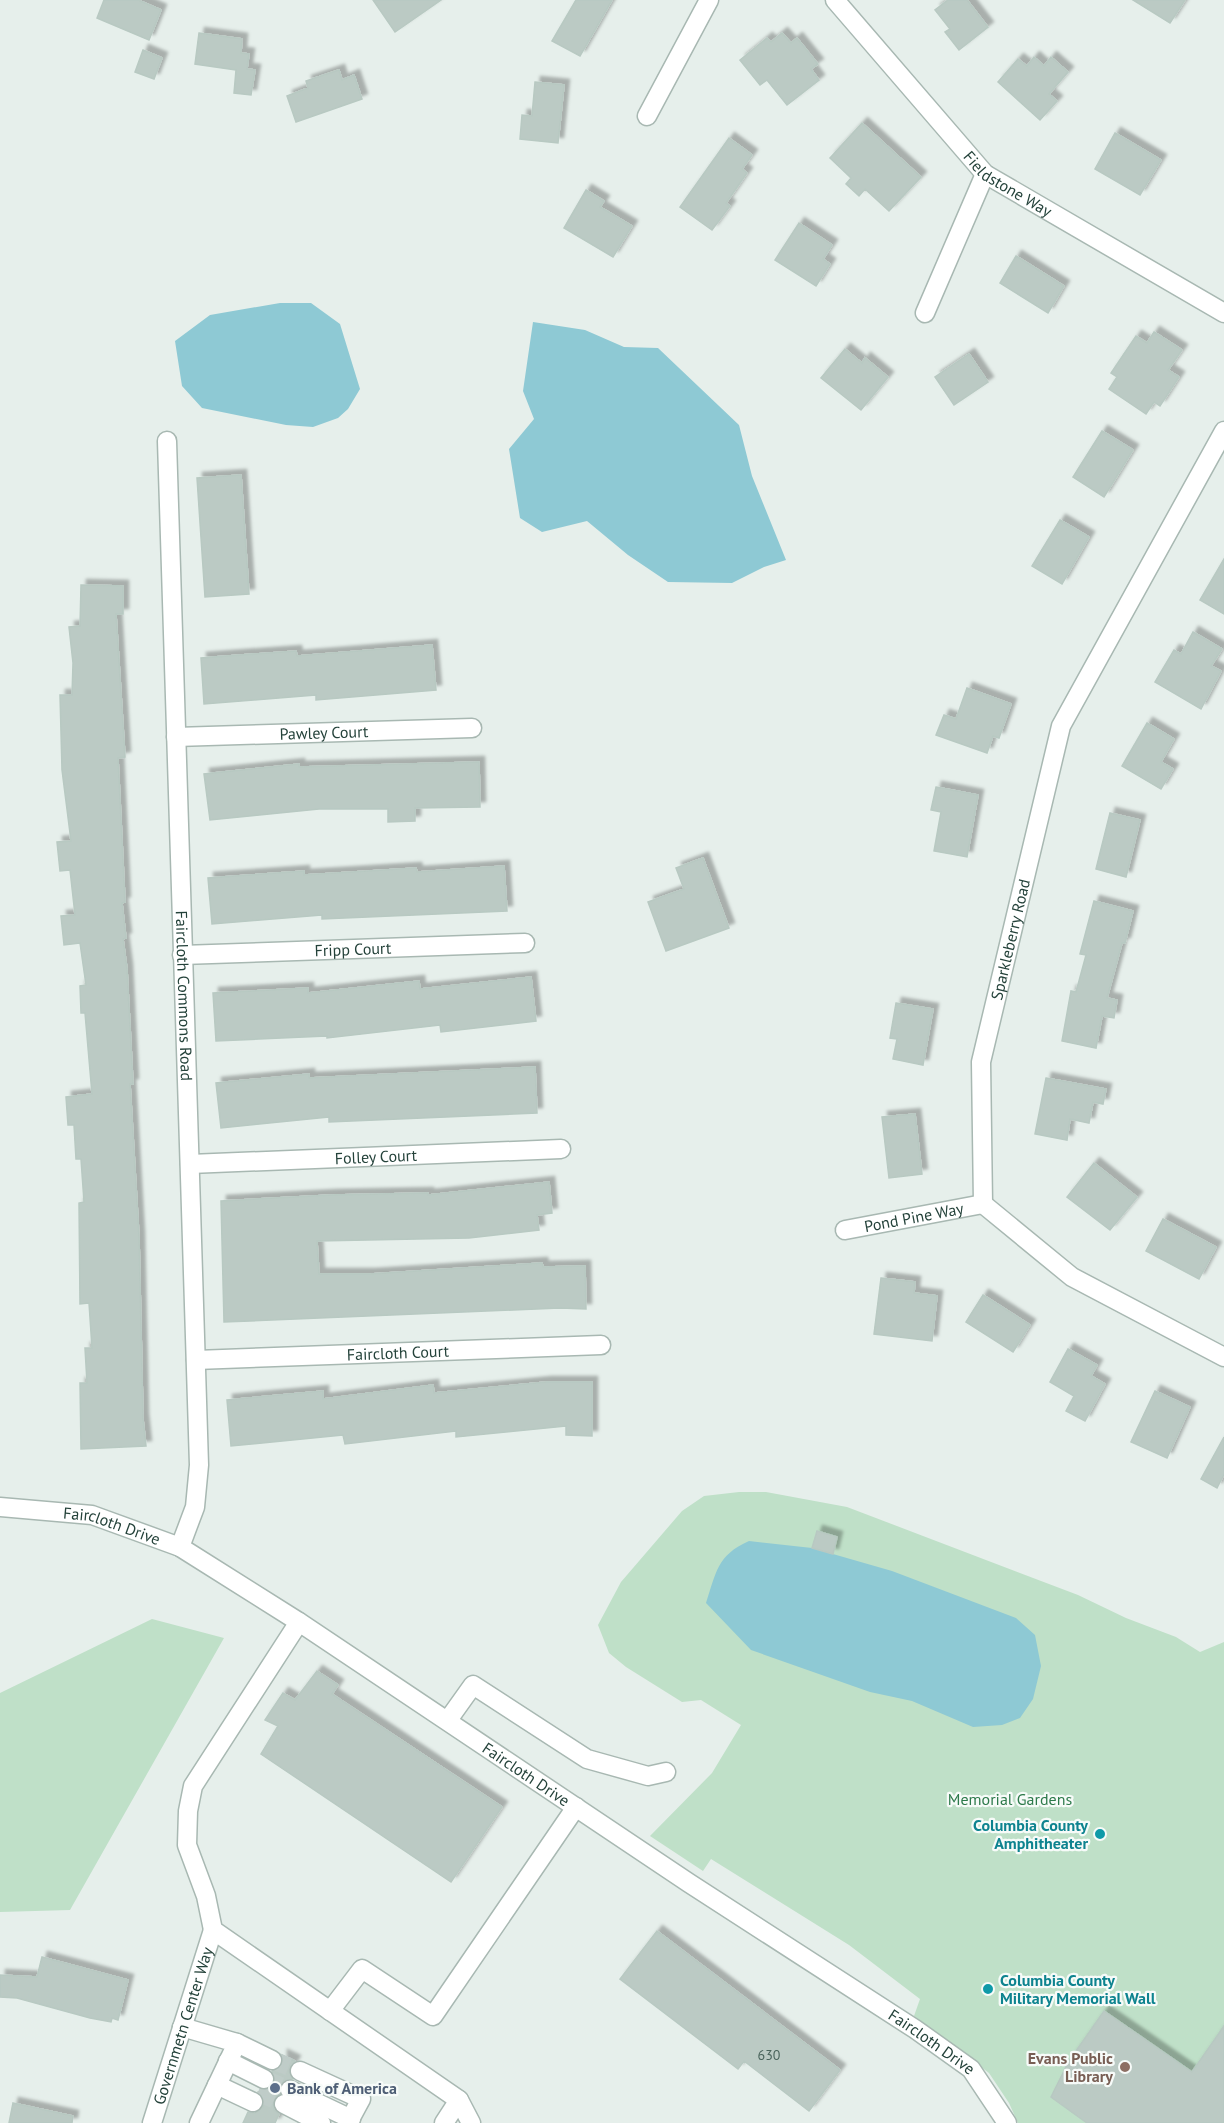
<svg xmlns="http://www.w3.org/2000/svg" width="1224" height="2123" viewBox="0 0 1224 2123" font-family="'PT Sans',sans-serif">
<defs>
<filter id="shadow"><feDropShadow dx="5.5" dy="-5.5" stdDeviation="1.5" flood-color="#0004"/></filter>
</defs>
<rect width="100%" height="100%" fill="#e6efeb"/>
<path fill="#bfe0c8" d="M739,1492H766L847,1507L1078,1595L1126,1618L1176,1637L1200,1652L1224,1642V2026L1192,2072L1104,2011L1069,2061L1051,2097L1087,2123H1018L1009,2103L989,2073L914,2016L920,1999L849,1945L711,1859L703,1871L650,1836L712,1773L741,1725L701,1700L682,1702L626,1667L609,1653L598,1625L621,1582L682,1511L704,1496Z
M152,1619L224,1638L70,1910L0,1912V1693Z"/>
<path fill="#8ec9d4" d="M280,303H311L340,324L360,389L348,409L338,418L313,427L286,425L202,408L182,386L175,341L210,315Z
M533,322L585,330L624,347L658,348L739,425L752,476L786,560L764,567L732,583L668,582L628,555L587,521L542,532L520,518L509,449L534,419L523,391Z
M749,1541L812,1548L892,1571L1016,1618L1035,1635L1041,1666L1033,1699L1020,1718L1002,1725L973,1727L912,1701L870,1692L751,1650L706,1603C716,1573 717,1555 749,1541Z"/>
<path fill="#bbcac4" stroke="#b8c9c2" stroke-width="1.5" filter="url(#shadow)" d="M104,0H138L161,10L149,40L97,18Z
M373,0H441L395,32Z
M576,0H612L580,56L552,41Z
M948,0H967L988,27L959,50L945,32L950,29L935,10Z
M1133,0H1185L1170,23Z
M199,33L242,39L241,53L249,54L247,69L255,70L251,95L234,93L236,70L195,64Z
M782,33L791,43L797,38L818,64L811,69L819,80L787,105L767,80L760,85L740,60L767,38L771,42Z
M143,50L162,58L154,79L135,72Z
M1034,57L1044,66L1051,57L1068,72L1049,94L1057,101L1040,120L998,82L1018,59L1027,66Z
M339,70L342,80L354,75L362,99L296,122L287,96L308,88L306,81Z
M535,82L564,85L558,143L520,139L522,115L532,116Z
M862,123L921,177L889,211L865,189L859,196L846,184L851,178L830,158Z
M1115,133L1161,160L1140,195L1095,169Z
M729,138L752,155L742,169L747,173L726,203L730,206L712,230L680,207Z
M586,190L604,201L600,207L632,226L613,257L564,228Z
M799,223L832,245L823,259L830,264L816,286L775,260Z
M1016,256L1064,286L1048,313L1000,283Z
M1154,332L1182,350L1168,370L1179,377L1160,406L1154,402L1146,414L1109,389L1117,377L1111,373L1136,336L1147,343Z
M845,349L862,363L865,358L888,377L861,410L821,378Z
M969,354L988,382L954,405L935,377Z
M1102,431L1133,450L1104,497L1073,477Z
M241,475L249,594L205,597L197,478Z
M1060,520L1089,537L1062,584L1032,566Z
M1224,559V614L1200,600Z
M81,585L123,586V614H116L125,757L118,758L125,902L122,903L126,938L123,939L127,969L133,1084H130L139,1237L143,1419L146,1446L81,1449L80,1383H87L85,1348H92L89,1303L80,1304L79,1203L84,1202L81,1159H76L74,1125H68L66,1097L92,1094L85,1013H81L80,986L86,985L80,943L64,945L61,916L75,915L70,870L60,871L57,842L71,841L62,770L60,695H72L73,663L69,627L80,626Z
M1193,632L1222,649L1211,666L1221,671L1201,709L1155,682L1174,650L1181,654Z
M432,645L436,690L316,700V695L204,704L201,658L296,651L297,656Z
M967,688L1011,704L999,738L993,736L987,753L936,735L944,715L956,719Z
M1147,723L1174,739L1161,762L1173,769L1161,789L1122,766Z
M479,762L480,807L415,808V821L388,822V809H319L210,820L204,774L299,764V767Z
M936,787L978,795L967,857L934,851L941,812L931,810Z
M1110,813L1140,820L1126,877L1096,869Z
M703,858L729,928L666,951L648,902L684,889L676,868Z
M504,866L507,911L322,919V915L212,924L208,878L304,871V875L416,868L417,872Z
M1094,901L1133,911L1125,943H1122L1107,998L1117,1000L1114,1018L1102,1016L1096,1048L1062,1041L1071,991L1076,992L1086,955L1080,954Z
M531,977L536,1021L441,1032L440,1025L327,1038V1036L216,1041L213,993L308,988V993L419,981L420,989Z
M896,1003L933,1009L923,1065L893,1059L897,1039L890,1038Z
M535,1067L537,1113L329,1122V1117L221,1128L216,1083L309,1074V1078Z
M1046,1078L1106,1089L1103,1104L1093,1102L1089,1123L1070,1119L1067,1140L1035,1134Z
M915,1114L922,1174L889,1178L882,1117Z
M1094,1163L1137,1197L1110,1230L1067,1197Z
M549,1182L552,1213L537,1215L539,1230L469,1238L317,1241L319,1274H370L542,1263L543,1267L585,1266L586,1309L560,1308L224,1322L221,1201L332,1195L428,1193V1195Z
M1163,1219L1216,1247L1199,1279L1146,1251Z
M881,1278L915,1282L914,1293L937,1296L932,1341L874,1334Z
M983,1295L1030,1325L1013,1352L966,1322Z
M1068,1349L1097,1365L1091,1376L1105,1384L1085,1421L1066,1411L1074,1396L1050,1382Z
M546,1382H592V1436L566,1435V1426L456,1437V1431L345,1444L343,1435L231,1446L227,1400L323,1391V1399L433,1385L434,1393Z
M1155,1391L1190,1407L1167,1458L1131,1442Z
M1224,1437V1474L1217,1488L1201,1479Z
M817,1531L837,1537L833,1554L812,1548Z
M317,1671L338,1685L332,1694L502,1807L451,1882L261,1754L278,1726L265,1720L283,1693L295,1700Z
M657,1931L840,2070L809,2111L744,2061L738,2069L620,1979Z
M42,1957L128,1980L118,2020L112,2018L111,2022L90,2018L17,1998L0,1997V1975L37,1977Z
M1104,2011L1192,2072L1224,2026V2123H1087L1051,2097L1069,2061Z
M282,2055L295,2061L289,2071L293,2079L283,2081L280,2086V2094L274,2099V2110L279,2114L275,2123H243L248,2112L255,2113L263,2107L264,2100L258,2092L274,2085L275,2078L272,2071L282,2065Z
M13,2103L73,2116L72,2123H9Z"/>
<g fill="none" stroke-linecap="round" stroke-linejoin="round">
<path stroke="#bfccc8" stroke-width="18" stroke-dasharray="18 9" stroke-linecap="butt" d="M272,2060L300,2071
M264,2079L290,2090
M258,2092L284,2104"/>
<g stroke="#a8b8b2" stroke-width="21">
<g id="minor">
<path id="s1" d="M835,0L985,174L1224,313"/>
<path d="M647,116L709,0"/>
<path d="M925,313L985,174"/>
<path id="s2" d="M167,441L199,1465L195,1507L180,1547"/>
<path id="s3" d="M176,737L472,728"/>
<path id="s4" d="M182,955L525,943"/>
<path id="s5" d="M190,1164L561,1149"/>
<path id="s6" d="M983,1204L981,1062L1061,726L1224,431"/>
<path d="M983,1204L1072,1277L1224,1357"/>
<path id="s7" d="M845,1230L983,1204"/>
<path id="s8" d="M196,1360L601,1345"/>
<path id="s9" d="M0,1507L92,1515L180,1547L299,1622L689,1883L915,2029L971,2069L1007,2123"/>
<path d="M299,1622L193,1786L188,1811L187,1845L206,1896L213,1930L459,2100L471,2123"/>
<path d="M448,1720L473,1685L587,1759L648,1776L666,1772"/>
<path d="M330,2011L362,1969L433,2016L576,1807"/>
<path d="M182,2027L237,2043L199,2123"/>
<path d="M237,2043L272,2060"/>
<path d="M228,2061L264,2079"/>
<path d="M300,2071L361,2099L348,2123"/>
<path d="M217,2085L253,2102"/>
<path d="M290,2090L351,2119"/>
<path d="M284,2104L321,2123"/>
<path id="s10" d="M152,2123L213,1930"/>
<path d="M444,2123L459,2100"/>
</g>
</g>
<use href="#minor" stroke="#fff" stroke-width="18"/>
</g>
<g fill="#0f9aa8" stroke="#f7fbf9" stroke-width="2">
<circle cx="1100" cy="1834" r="6"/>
<circle cx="988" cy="1989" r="6"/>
</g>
<circle fill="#8d6e63" stroke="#f7fbf9" stroke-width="2" cx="1125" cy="2067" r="6"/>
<circle fill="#5c6f8a" stroke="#f7fbf9" stroke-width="2" cx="275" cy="2088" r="6"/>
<g text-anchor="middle" stroke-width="4.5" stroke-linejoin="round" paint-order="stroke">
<g font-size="14" fill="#4a645c">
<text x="769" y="2060">630</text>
</g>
<g font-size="16" fill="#24423a" stroke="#f7fbf9">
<text dy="6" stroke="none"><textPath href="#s1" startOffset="254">Fieldstone Way</textPath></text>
<text dy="6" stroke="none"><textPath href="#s3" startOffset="148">Pawley Court</textPath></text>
<text dy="6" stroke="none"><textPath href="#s6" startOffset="268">Sparkleberry Road</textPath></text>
<text dy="6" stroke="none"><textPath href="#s4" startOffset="171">Fripp Court</textPath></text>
<text dy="6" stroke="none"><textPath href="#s2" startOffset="555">Faircloth Commons Road</textPath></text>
<text dy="6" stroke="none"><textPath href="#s5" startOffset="186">Folley Court</textPath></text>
<text dy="6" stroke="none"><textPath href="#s7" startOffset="70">Pond Pine Way</textPath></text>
<text dy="6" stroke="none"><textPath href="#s8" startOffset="202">Faircloth Court</textPath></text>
<text dy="6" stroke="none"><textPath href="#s9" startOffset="114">Faircloth Drive</textPath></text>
<text dy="6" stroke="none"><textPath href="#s9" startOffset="600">Faircloth Drive</textPath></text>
<text dy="6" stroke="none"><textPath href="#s10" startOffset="102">Governmetn Center Way</textPath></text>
<text dy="6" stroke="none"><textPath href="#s9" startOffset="1086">Faircloth Drive</textPath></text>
</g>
<g font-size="16" fill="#2d7a4b" stroke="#f7fbf9">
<text x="1010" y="1805">Memorial Gardens</text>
</g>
<g font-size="16" font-weight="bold" fill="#0d838f" stroke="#f7fbf9" text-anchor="end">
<text x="1088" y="1831">Columbia County<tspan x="1088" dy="18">Amphitheater</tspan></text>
<text x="1000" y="1986" text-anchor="start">Columbia County<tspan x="1000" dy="18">Military Memorial Wall</tspan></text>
</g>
<g font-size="16" font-weight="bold" fill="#785e54" stroke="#f7fbf9" text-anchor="end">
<text x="1113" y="2064">Evans Public<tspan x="1113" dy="18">Library</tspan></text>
</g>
<g font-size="16" font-weight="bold" fill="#4e5e75" stroke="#f7fbf9" text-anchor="start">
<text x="287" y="2094">Bank of America</text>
</g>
</g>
</svg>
